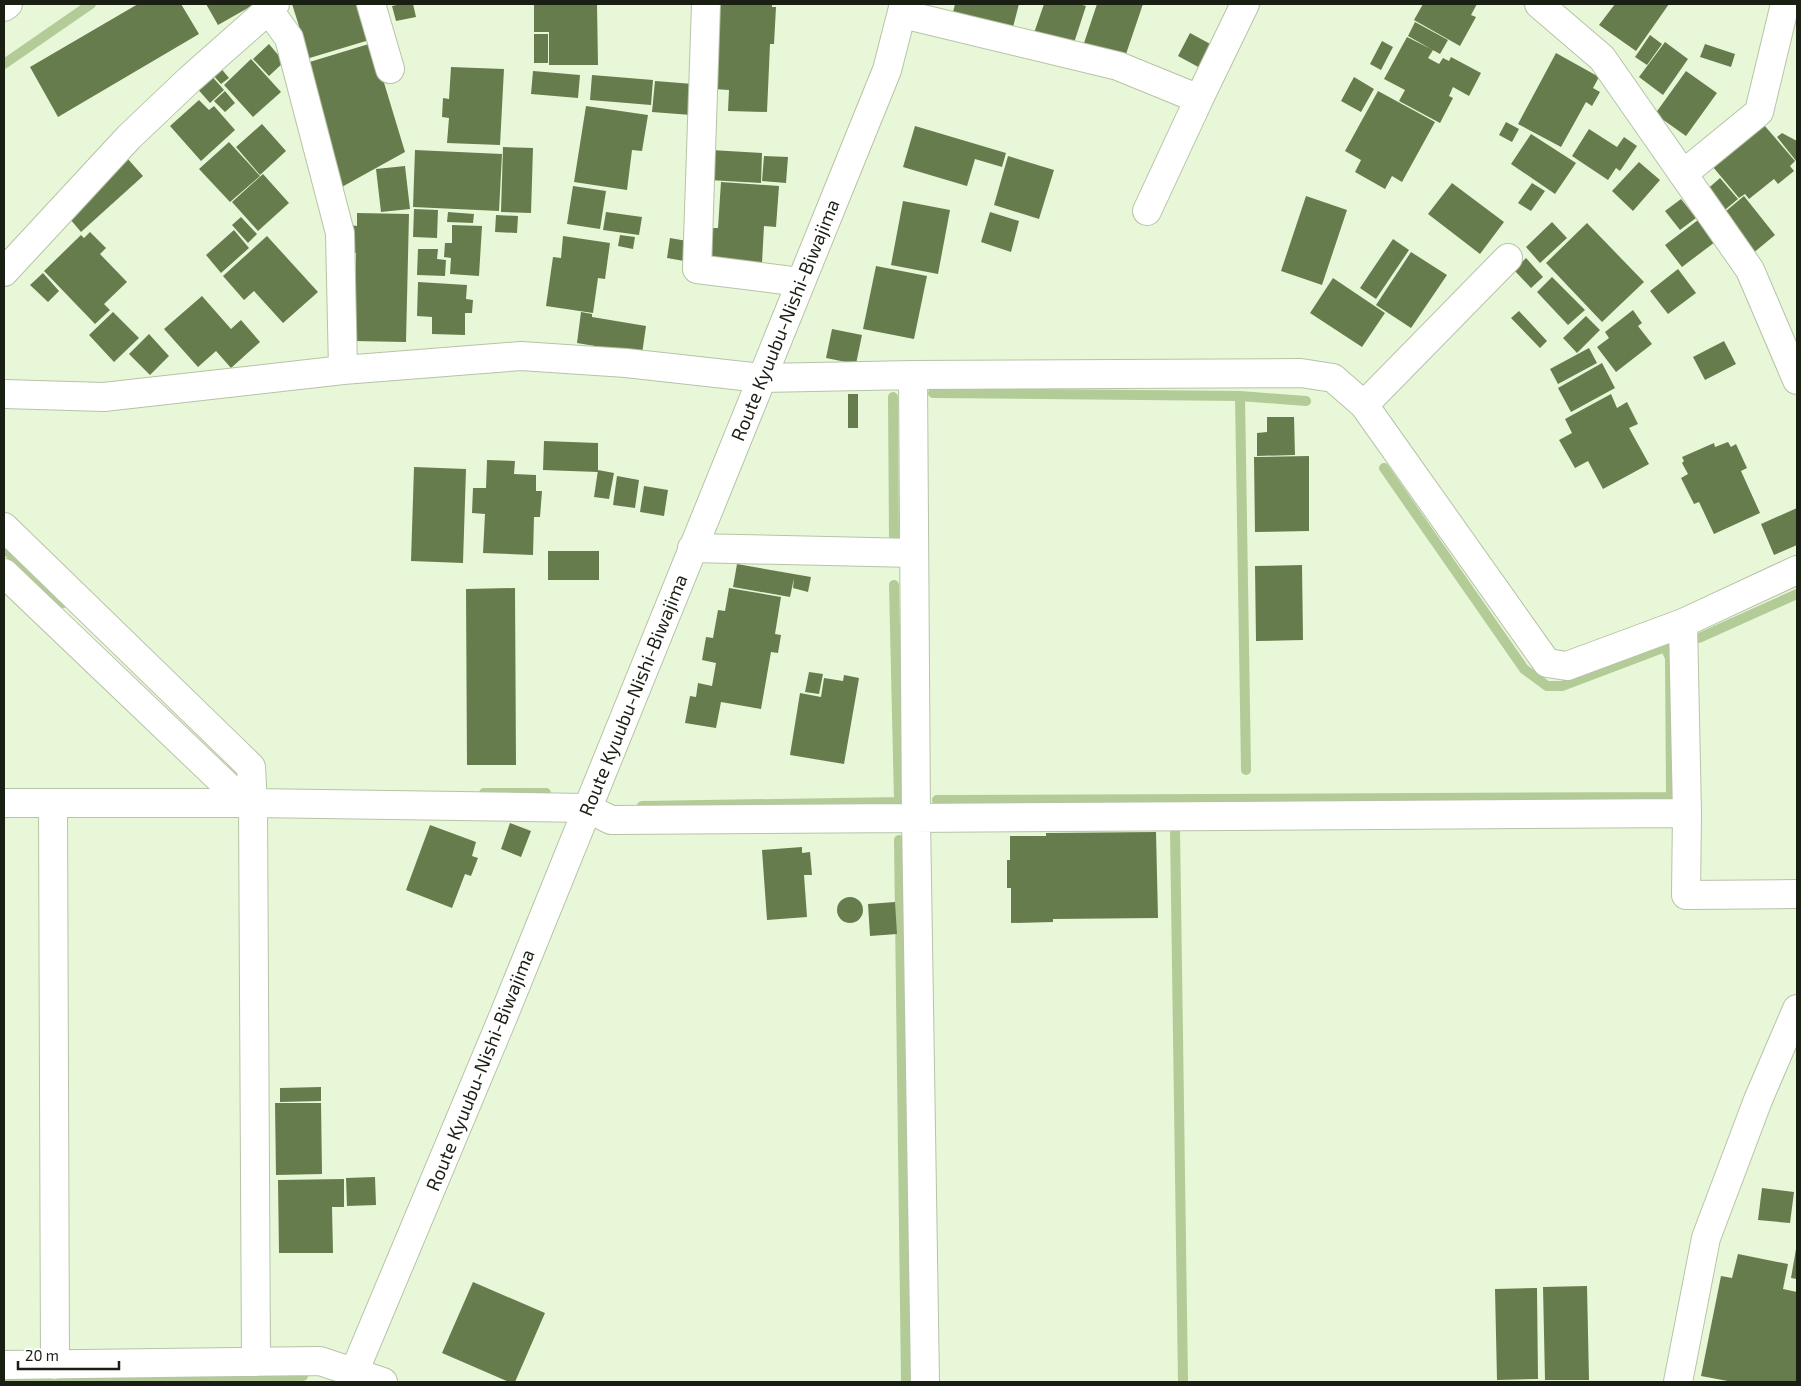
<svg xmlns="http://www.w3.org/2000/svg" width="1801" height="1386" viewBox="0 0 1801 1386" font-family="'Exo 2',sans-serif">
  <style>
    .lines { fill: none; stroke-linecap: round; stroke-linejoin: round }
    .stream { stroke: #b3cb97; stroke-width: 10 }
    .building { fill: #677c4c }
    .minor-casing { stroke: #b6c3a7; stroke-width: 30 }
    .major-casing { stroke: #b6c3a7; stroke-width: 30 }
    .minor { stroke: #fff; stroke-width: 28 }
    .major { stroke: #fff; stroke-width: 28 }
    .labels { text-anchor: middle; stroke-width: 4; stroke-linejoin: round; paint-order: stroke }
    .street-label { font-size: 19px; fill: #1a1f14; stroke: #fff }
  </style>
  <rect width="100%" height="100%" fill="#e9f7d9"/>
  <g class="lines">
    <!-- stream -->
    <path class="stream" d="M4 64 91 4
      M933 393 1240 396 1306 401
      M1240 396 1246 770
      M893 397 894 538
      M4 548 63 603
      M1699 638 1797 594
      M484 793H546
      M937 800 1671 797 1670 658 1665 647 1562 686H1547L1524 669 1384 468
      M642 806 899 802 894 585
      M1175 828 1183 1382
      M899 840 906 1382
      M4 1380 303 1376"/>
  </g>
  <!-- building -->
  <path class="building" d="M138 4H181L199 34 58 117 30 67Z
    M206 4H255L218 25Z
    M292 4H365L376 38 303 60 294 28 299 26Z
    M401 4H413L416 17 396 21 392 6Z
    M534 4H597L598 65H549V32H534Z
    M717 4H772V7H776L774 44H770L767 112 728 111 729 90 713 89Z
    M955 4H1019L1012 31 952 16Z
    M1044 4H1079L1086 6 1073 46 1034 33Z
    M1097 4H1143L1124 60 1083 46Z
    M1423 4H1477L1471 15 1476 17 1460 46 1414 20Z
    M1615 4H1669L1636 51 1599 25Z
    M1415 22 1448 40 1440 54 1408 36Z
    M1190 33 1214 46 1202 69 1178 56Z
    M534 34H548V63H534Z
    M1650 35 1662 44 1647 65 1635 57Z
    M1407 37 1433 50 1428 58 1439 64 1443 58 1449 61 1451 57 1481 73 1469 96 1453 87 1449 96 1453 98 1440 123 1399 101 1405 90 1384 79Z
    M1382 41 1393 47 1381 70 1370 64Z
    M1665 42 1688 59 1663 95 1639 77Z
    M372 43 405 152 340 188 303 64Z
    M269 44 284 62 269 76 253 59Z
    M1705 44 1735 54 1731 67 1700 57Z
    M1556 53 1599 77 1593 88 1600 92 1592 106 1586 102 1561 147 1518 124Z
    M251 59 281 92 253 117 224 85Z
    M219 66 229 78 221 84 211 73Z
    M451 67 504 69 500 145 447 143 449 118 442 117 443 98 449 99Z
    M533 71 580 75 578 98 531 94Z
    M1686 71 1717 93 1686 136 1655 114Z
    M209 73 224 90 210 103 195 86Z
    M592 75 653 80 651 105 590 100Z
    M1354 77 1374 89 1361 112 1341 101Z
    M655 81 693 84 691 115 652 112Z
    M225 91 235 103 225 112 214 101Z
    M1378 91 1435 122 1402 182 1392 176 1385 189 1355 172 1361 160 1345 151Z
    M199 100 209 110 214 106 235 130 201 161 170 126Z
    M586 106 648 115 642 151 632 150 627 190 574 182Z
    M1506 122 1519 129 1512 142 1499 135Z
    M262 124 286 151 260 175 236 147Z
    M1764 125 1795 161 1790 166 1794 171 1778 184 1774 179 1749 199 1745 194 1739 198 1713 167Z
    M915 126 1006 153 1002 167 975 159 967 186 903 167Z
    M1589 129 1617 147 1624 137 1637 146 1620 171 1616 168 1608 180 1572 156Z
    M1782 133 1797 141V162L1777 137Z
    M1531 134 1576 163 1555 194 1511 164Z
    M229 142 260 176 230 202 199 169Z
    M503 147 533 148 531 213 501 212Z
    M415 150 502 154 499 211 413 207Z
    M711 150 762 153 761 183 709 180Z
    M764 156 788 157 786 183 762 181Z
    M1008 156 1054 170 1039 219 994 205Z
    M127 158 143 176 81 232 65 213Z
    M1639 162 1660 180 1633 211 1612 191Z
    M405 166 410 209 381 212 376 169Z
    M263 174 289 203 258 231 232 202Z
    M1720 178 1738 199 1720 214 1703 193Z
    M721 182 779 186 776 227 764 226 762 263 705 259 707 228H718Z
    M1452 183 1504 222 1480 254 1428 214Z
    M1532 183 1545 191 1531 211 1518 203Z
    M573 186 606 191 600 229 567 224Z
    M1306 196 1347 210 1322 285 1281 271Z
    M1744 196 1775 235 1752 254 1720 216Z
    M1681 199 1696 218 1680 230 1665 211Z
    M903 201 950 210 938 274 891 265Z
    M414 209 438 210 437 238 413 237Z
    M448 212 474 214 473 223 447 222Z
    M606 212 642 217 639 235 603 230Z
    M990 212 1019 221 1011 252 981 242Z
    M357 213 409 214 406 342 354 341 356 253H350L351 225 357 226Z
    M496 215 518 216 517 233 495 232Z
    M241 217 257 234 248 243 232 225Z
    M1698 220 1715 242 1682 267 1665 245Z
    M1552 222 1567 238 1540 263 1526 247Z
    M1587 223 1644 282 1602 322 1546 263Z
    M452 225 482 226 479 276 450 274 451 258 444 257 445 243H452Z
    M234 230 249 248 221 273 206 255Z
    M90 232 106 248 100 254 127 282 104 304 110 310 95 324 44 271 81 235 84 238Z
    M620 235 635 237 633 249 618 246Z
    M267 236 318 292 283 323 254 291 244 300 223 276Z
    M563 236 610 243 605 279 598 278 593 313 546 306 553 257 561 258Z
    M670 238 687 241 684 261 667 258Z
    M1393 239 1409 250 1376 299 1360 288Z
    M418 249H438L437 259 446 260 445 276 417 275Z
    M1411 252 1447 275 1411 328 1376 305Z
    M1526 258 1543 277 1531 288 1514 270Z
    M876 266 927 276 914 339 863 329Z
    M1678 269 1696 293 1668 314 1650 291Z
    M43 273 59 291 48 302 30 285Z
    M1552 277 1585 310 1568 325 1537 292Z
    M1333 278 1385 313 1362 347 1310 313Z
    M418 282 467 285 466 299 473 300 472 313H465V335L432 334V317L417 316Z
    M202 296 231 329 241 320 260 342 231 368 216 351 198 367 164 329Z
    M1633 310 1642 323 1638 326 1652 344 1616 372 1597 347 1609 338 1605 332Z
    M1519 311 1547 341 1540 348 1511 318Z
    M113 312 139 338 114 362 89 335Z
    M581 312 592 314V317L646 326 642 354 577 343Z
    M1586 316 1600 330 1577 353 1563 338Z
    M832 329 862 335 856 364 826 358Z
    M149 334 169 356 150 375 129 354Z
    M1724 341 1736 364 1705 380 1693 357Z
    M1589 348 1597 363 1558 384 1550 369Z
    M1602 363 1615 388 1571 412 1558 388Z
    M848 394H858V428H848Z
    M1611 394 1617 408 1627 402 1638 424 1629 428 1649 464 1603 489 1588 461 1575 468 1559 440 1572 433 1565 419Z
    M1267 417H1294L1295 455 1257 456V433L1267 432Z
    M544 441 598 443V472L543 470Z
    M1728 442 1731 447 1736 444 1747 468 1741 471 1760 513 1714 534 1699 502 1694 504 1681 478 1688 474 1682 463 1684 461 1682 457 1714 443 1715 447Z
    M1309 456V531L1255 532 1254 457Z
    M487 460 515 461 514 474 536 475V491H542L540 517H534L533 555 483 553 485 514 472 513 473 488H486Z
    M414 467 466 469 463 563 411 561Z
    M598 470 614 473 609 499 594 497Z
    M617 476 639 480 635 508 613 505Z
    M644 486 668 490 664 516 640 512Z
    M1797 508V545L1774 555 1761 524Z
    M548 551H599V580H548Z
    M737 564 811 577 808 592 793 588 794 578 790 597 733 587Z
    M1302 565 1303 640 1256 641 1255 566Z
    M515 588 516 765H467L466 589Z
    M729 588 781 597 775 634 781 635 778 653 771 652 761 709 721 702 716 728 685 723 690 696 696 697 698 683 712 686 716 663 702 660 706 637 713 638 718 610 725 611Z
    M809 672 823 674 819 694 805 692Z
    M844 675 859 678 844 764 790 755 800 693 821 697 824 678 843 681Z
    M510 823 531 831 521 857 501 849Z
    M430 825 476 842 472 856 478 858 471 876 465 874 452 908 406 890Z
    M1156 832 1158 918 1053 919V922L1011 923V888H1007V860H1010V836H1046V833Z
    M802 847V853L810 852 812 875H804L807 917 767 920 762 850Z
    M837 910a13 13 0 1 1 26 0a13 13 0 1 1-26 0Z
    M895 902 897 934 870 936 868 904Z
    M321 1087V1101L280 1102V1088Z
    M275 1103H321L322 1174 276 1175Z
    M375 1177 376 1205 347 1206 346 1178Z
    M344 1179V1207H332L333 1253H279L278 1180Z
    M1762 1188 1794 1192 1790 1223 1758 1220Z
    M1796 1249H1797V1279L1791 1278Z
    M1738 1254 1788 1264 1783 1289 1797 1292V1382H1733L1701 1376 1721 1276 1732 1278Z
    M473 1282 545 1313 515 1382H509L442 1353Z
    M1587 1286 1589 1380H1545L1543 1287Z
    M1537 1288 1538 1379 1497 1380 1495 1289Z"/>
  <g class="lines">
    <defs>
      <path id="minor" d="M371 4 390 69
        M706 4 697 269 800 282
        M1539 4 1602 58 1750 270 1797 380
        M4 7 8 4
        M268 9 289 38 340 233 343 370
        M902 14 1118 66 1199 99 1245 4
        M1683 174 1759 112 1785 4
        M1147 211 1199 99
        M4 272 129 137 190 79 275 4
        M913 375 916 817 925 1382
        M4 394 104 397 343 370 521 356 626 363 761 378 913 375 1301 373 1333 378 1364 405 1547 663 1567 666 1683 623 1797 570
        M1364 405 1508 258
        M4 527 251 767 253 803 256 1362
        M692 548 914 553
        M4 573 246 804
        M4 803H253L587 808 611 820 1687 813 1683 623
        M53 803 55 1365
        M1687 813 1686 895 1797 894
        M4 1365 320 1361 383 1382
        M1678 1382 1706 1238 1758 1100 1797 1009"/>
      <path id="major" d="M350 1382 503 1017 887 70 904 4"/>
    </defs>
    <!-- minor casing -->
    <use href="#minor" class="minor-casing"/>
    <!-- major casing -->
    <use href="#major" class="major-casing"/>
    <!-- minor -->
    <use href="#minor" class="minor"/>
    <!-- major -->
    <use href="#major" class="major"/>
  </g>
  <g class="labels">
    <!-- street labels -->
    <g class="street-label">
      <text transform="translate(785 320) rotate(-68)" y="7">Route Kyuubu-Nishi-Biwajima</text>
      <text transform="translate(633 695) rotate(-68)" y="7">Route Kyuubu-Nishi-Biwajima</text>
      <text transform="translate(480 1070) rotate(-68)" y="7">Route Kyuubu-Nishi-Biwajima</text>
    </g>
  </g>
  <!-- border -->
  <rect width="1801" height="1386" fill="none" stroke="#1a1f14" stroke-width="10"/>
  <!-- scale -->
  <path d="M18 1361v8h101v-8" fill="none" stroke="#1a1f14" stroke-width="2.5"/>
  <text x="25" y="1361" font-size="15" fill="#1a1f14" stroke="#ffffff" stroke-width="4" paint-order="stroke">20 m</text>
</svg>
